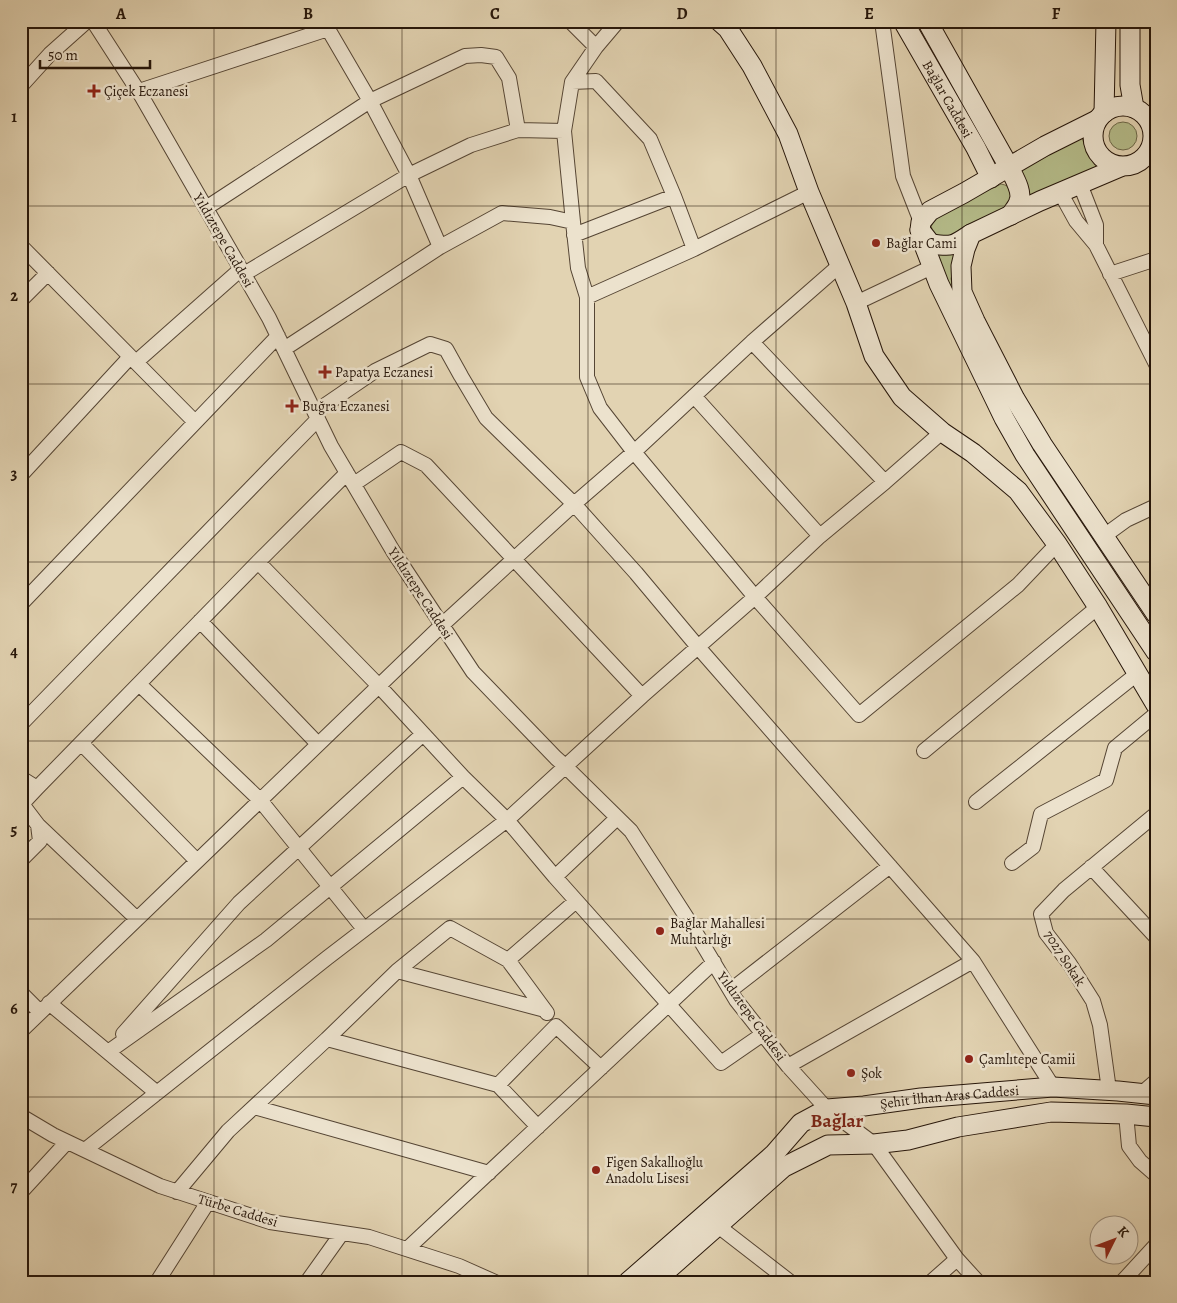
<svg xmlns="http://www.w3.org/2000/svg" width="1177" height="1303" viewBox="0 0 1177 1303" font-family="Alegreya,serif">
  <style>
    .green { fill: #b5bc8a; stroke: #6e694a }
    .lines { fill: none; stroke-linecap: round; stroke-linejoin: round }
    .street-casing { stroke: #554534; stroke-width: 16 }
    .secondary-casing { stroke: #26160a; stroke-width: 21 }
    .street { stroke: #ece2cd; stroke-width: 14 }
    .secondary { stroke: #ece2cd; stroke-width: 19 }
    .grid { fill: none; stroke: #26160a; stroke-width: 1; stroke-opacity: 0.55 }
    .poi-dot { fill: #8f2418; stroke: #ece2cd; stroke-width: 2 }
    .labels { text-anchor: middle; stroke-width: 5; stroke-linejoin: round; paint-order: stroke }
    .poi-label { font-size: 14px; fill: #26160a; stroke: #ece2cd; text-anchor: start }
    .street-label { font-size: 14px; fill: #26160a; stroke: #ece2cd }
    .district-label { font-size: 19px; font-weight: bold; fill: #7a1f14; stroke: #ece2cd }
    .neatline { fill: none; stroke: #26160a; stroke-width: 2 }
    .grid-label { font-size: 16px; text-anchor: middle; font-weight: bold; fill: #26160a }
  </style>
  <rect width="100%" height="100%" fill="#e2d3b2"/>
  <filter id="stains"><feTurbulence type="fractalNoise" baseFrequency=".004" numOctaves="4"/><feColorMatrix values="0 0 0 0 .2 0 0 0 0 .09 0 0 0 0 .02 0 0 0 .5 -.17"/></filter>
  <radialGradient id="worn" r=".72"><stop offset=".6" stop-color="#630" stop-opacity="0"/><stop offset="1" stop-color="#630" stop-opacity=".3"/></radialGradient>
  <!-- green -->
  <path class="green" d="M1109 136a14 14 0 1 1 28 0a14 14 0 1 1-28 0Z
    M1082 137C1085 149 1090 157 1098 167L1031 196 1018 172Z
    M1001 184C1007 185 1009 187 1013 191L1011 204 949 236 940 237C928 230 930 224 938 215Z
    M957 251 951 279 955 294 946 285 938 254Z"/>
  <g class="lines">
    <defs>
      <path id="street" d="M93 21 142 97 269 318 331 446 393 551 473 672 556 758 565 766 631 831 687 918 736 1000 788 1066 827 1109 874 1144 957 1259 978 1282
        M570 21 596 47
        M618 21 596 47 572 82 564 131 573 222 578 268 587 297V377L600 408 634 452 755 597 859 715 1018 585 1057 544
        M882 21 903 176 921 222
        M572 82 596 81 650 139 674 196 694 249
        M21 86 50 54 87 21
        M139 91 328 29 370 101 409 175 440 247
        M1149 120 1156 123
        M1080 184 1096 225V245
        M1060 192 1076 221 1096 245 1156 364
        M206 208 370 101 465 56 481 55 496 57 509 78 518 130
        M574 235 674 196
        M21 246 195 422
        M244 274 409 175 471 145 518 130 564 131
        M1110 274 1156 259
        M587 297 694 249 809 192
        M21 300 48 273
        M856 303 932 267
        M752 342 885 482
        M284 349 440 247 502 213 550 217 573 222
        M136 362 241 269
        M694 396 820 536
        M315 412 375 371 430 344 446 349 461 376 486 418 574 504 636 573 698 647 973 961 1053 1087
        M21 475 130 357
        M354 484 401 452 426 465 642 696
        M1104 536 1126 520 1156 506
        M258 562 379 686 463 777 507 820 555 877 721 1063 763 1034
        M21 604 278 336
        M200 621 318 744
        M139 684 260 800 364 929
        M21 724 318 419
        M81 743 197 861
        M924 751 1098 607
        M21 778 37 788
        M976 802 1137 674
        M38 825 137 919
        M21 860 40 841 38 825 22 804 37 788 258 562 347 473
        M1012 863 1033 847 1041 814 1106 780 1115 748 1156 714
        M1091 867 1156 937
        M555 877 617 818
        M508 960 547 1013
        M397 971 545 1010
        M731 990 890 866
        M21 993 40 1012
        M49 1003 157 1093
        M21 1031 442 625 574 504 634 452 752 342 840 265
        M123 1034 239 903 423 734
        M327 1039 397 971 450 928 508 960 576 901
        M108 1052 266 940 463 777
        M788 1066 973 961
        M498 1085 556 1026 601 1068
        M1109 1090 1100 1025 1093 1001 1069 963 1046 933 1041 914 1064 890 1156 814
        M1142 1093 1156 1081
        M254 1107 489 1173
        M1126 1114 1129 1146 1140 1161 1156 1175
        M21 1116 53 1135 160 1186 270 1222 369 1237 459 1266 495 1282
        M85 1150 327 958 507 820 642 696 755 597 820 536 885 482 942 432
        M21 1192 67 1142
        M177 1192 228 1131 327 1039 498 1085 538 1127
        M718 1226 789 1281
        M407 1249 714 962
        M157 1282 208 1202
        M307 1282 342 1233
        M931 1282 957 1259
        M1122 1282 1156 1245"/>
      <g id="secondary">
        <path d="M719 21 728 29 752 66 788 134 809 192 856 303 874 356 902 397 942 432 973 453 1018 491 1057 544 1098 607 1156 705"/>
        <path id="s1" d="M903 21 976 148 991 178"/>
        <path d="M927 21 1009 167C1013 176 1023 191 1019 201 1018 206 1013 211 1011 215"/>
        <path d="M1130 21V85L1134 108"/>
        <circle cx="1123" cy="136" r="30"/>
        <path d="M1104 113 1106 21"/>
        <path d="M1097 120 1045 146 964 193 930 211 921 222 920 230 924 245 939 284 1004 418 1025 455 1156 652"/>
        <path d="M1120 167 1040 201 971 234 965 249 961 266 962 292 975 321 1015 399 1042 444 1156 614"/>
        <path d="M920 230 931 244C953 247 953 246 971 234"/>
        <path id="s2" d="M628 1282 774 1154 801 1123 827 1109 864 1106 921 1098 1053 1087 1118 1091 1156 1095"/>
        <path d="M654 1282 784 1167 828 1145 874 1144 908 1140 958 1127 1051 1112 1126 1114 1156 1117"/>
      </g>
    </defs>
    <!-- street casing -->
    <use href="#street" class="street-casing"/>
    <!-- secondary casing -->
    <use href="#secondary" class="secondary-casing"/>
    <!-- street -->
    <use href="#street" class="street"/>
    <!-- secondary -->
    <use href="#secondary" class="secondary"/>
  </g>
  <!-- grid -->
  <path class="grid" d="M214 21V1282M402 21V1282M588 21V1282M776 21V1282M962 21V1282M21 206H1156M21 384H1156M21 562H1156M21 741H1156M21 919H1156M21 1097H1156"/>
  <!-- markers -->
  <g class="poi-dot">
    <path d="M91.5 83.5h5v5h5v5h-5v5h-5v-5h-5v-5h5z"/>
    <circle cx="876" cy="243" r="5"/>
    <path d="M322.5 364.5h5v5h5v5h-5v5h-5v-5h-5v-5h5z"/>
    <path d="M289.5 398.5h5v5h5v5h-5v5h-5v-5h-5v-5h5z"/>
    <circle cx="660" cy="931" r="5"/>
    <circle cx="969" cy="1059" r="5"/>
    <circle cx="851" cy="1073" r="5"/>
    <circle cx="596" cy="1170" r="5"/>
  </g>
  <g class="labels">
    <!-- poi labels -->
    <g class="poi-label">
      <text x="104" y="96">Çiçek Eczanesi</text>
      <text x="886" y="248">Bağlar Cami</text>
      <text x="335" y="377">Papatya Eczanesi</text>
      <text x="302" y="411">Buğra Eczanesi</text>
      <text x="670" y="928">Bağlar Mahallesi<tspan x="670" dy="16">Muhtarlığı</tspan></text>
      <text x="979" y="1064">Çamlıtepe Camii</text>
      <text x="861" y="1078">Şok</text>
      <text x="606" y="1167">Figen Sakallıoğlu<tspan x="606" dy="16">Anadolu Lisesi</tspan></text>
    </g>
    <!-- street labels -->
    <g class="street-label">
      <text dy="5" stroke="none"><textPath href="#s1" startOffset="90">Bağlar Caddesi</textPath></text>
      <text transform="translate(224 240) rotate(60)" y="5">Yıldıztepe Caddesi</text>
      <text transform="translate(421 593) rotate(57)" y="5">Yıldıztepe Caddesi</text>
      <text transform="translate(1065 958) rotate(57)" y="5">7027 Sokak</text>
      <text transform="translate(752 1016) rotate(54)" y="5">Yıldıztepe Caddesi</text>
      <text dy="5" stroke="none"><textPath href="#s2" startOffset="388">Şehit İlhan Aras Caddesi</textPath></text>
      <text transform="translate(238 1210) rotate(17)" y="5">Türbe Caddesi</text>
    </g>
    <!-- district labels -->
    <g class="district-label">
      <text x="837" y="1127">Bağlar</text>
    </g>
  </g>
  <!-- margin -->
  <rect width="1177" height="1303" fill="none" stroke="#e2d3b2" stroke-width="55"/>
  <!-- north arrow -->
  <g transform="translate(1114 1240) rotate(48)"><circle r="24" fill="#ece2cd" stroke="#9d907f"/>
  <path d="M0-4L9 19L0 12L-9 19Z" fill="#8f2418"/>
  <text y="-8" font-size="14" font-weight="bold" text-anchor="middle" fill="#26160a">K</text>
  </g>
  <!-- scale -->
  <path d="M40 60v8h110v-8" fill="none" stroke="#26160a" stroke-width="2.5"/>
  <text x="48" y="60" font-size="15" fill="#26160a" stroke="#ece2cd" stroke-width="4" paint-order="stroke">50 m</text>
  <rect x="28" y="28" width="1122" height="1248" class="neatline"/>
  <g class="grid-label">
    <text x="121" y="19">A</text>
    <text x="308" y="19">B</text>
    <text x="495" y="19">C</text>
    <text x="682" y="19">D</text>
    <text x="869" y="19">E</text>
    <text x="1056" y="19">F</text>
    <text x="14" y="122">1</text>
    <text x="14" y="301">2</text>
    <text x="14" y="479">3</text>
    <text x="14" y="657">4</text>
    <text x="14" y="835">5</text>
    <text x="14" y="1014">6</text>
    <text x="14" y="1192">7</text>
  </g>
  <rect width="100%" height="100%" filter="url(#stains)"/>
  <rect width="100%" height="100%" fill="url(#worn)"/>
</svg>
